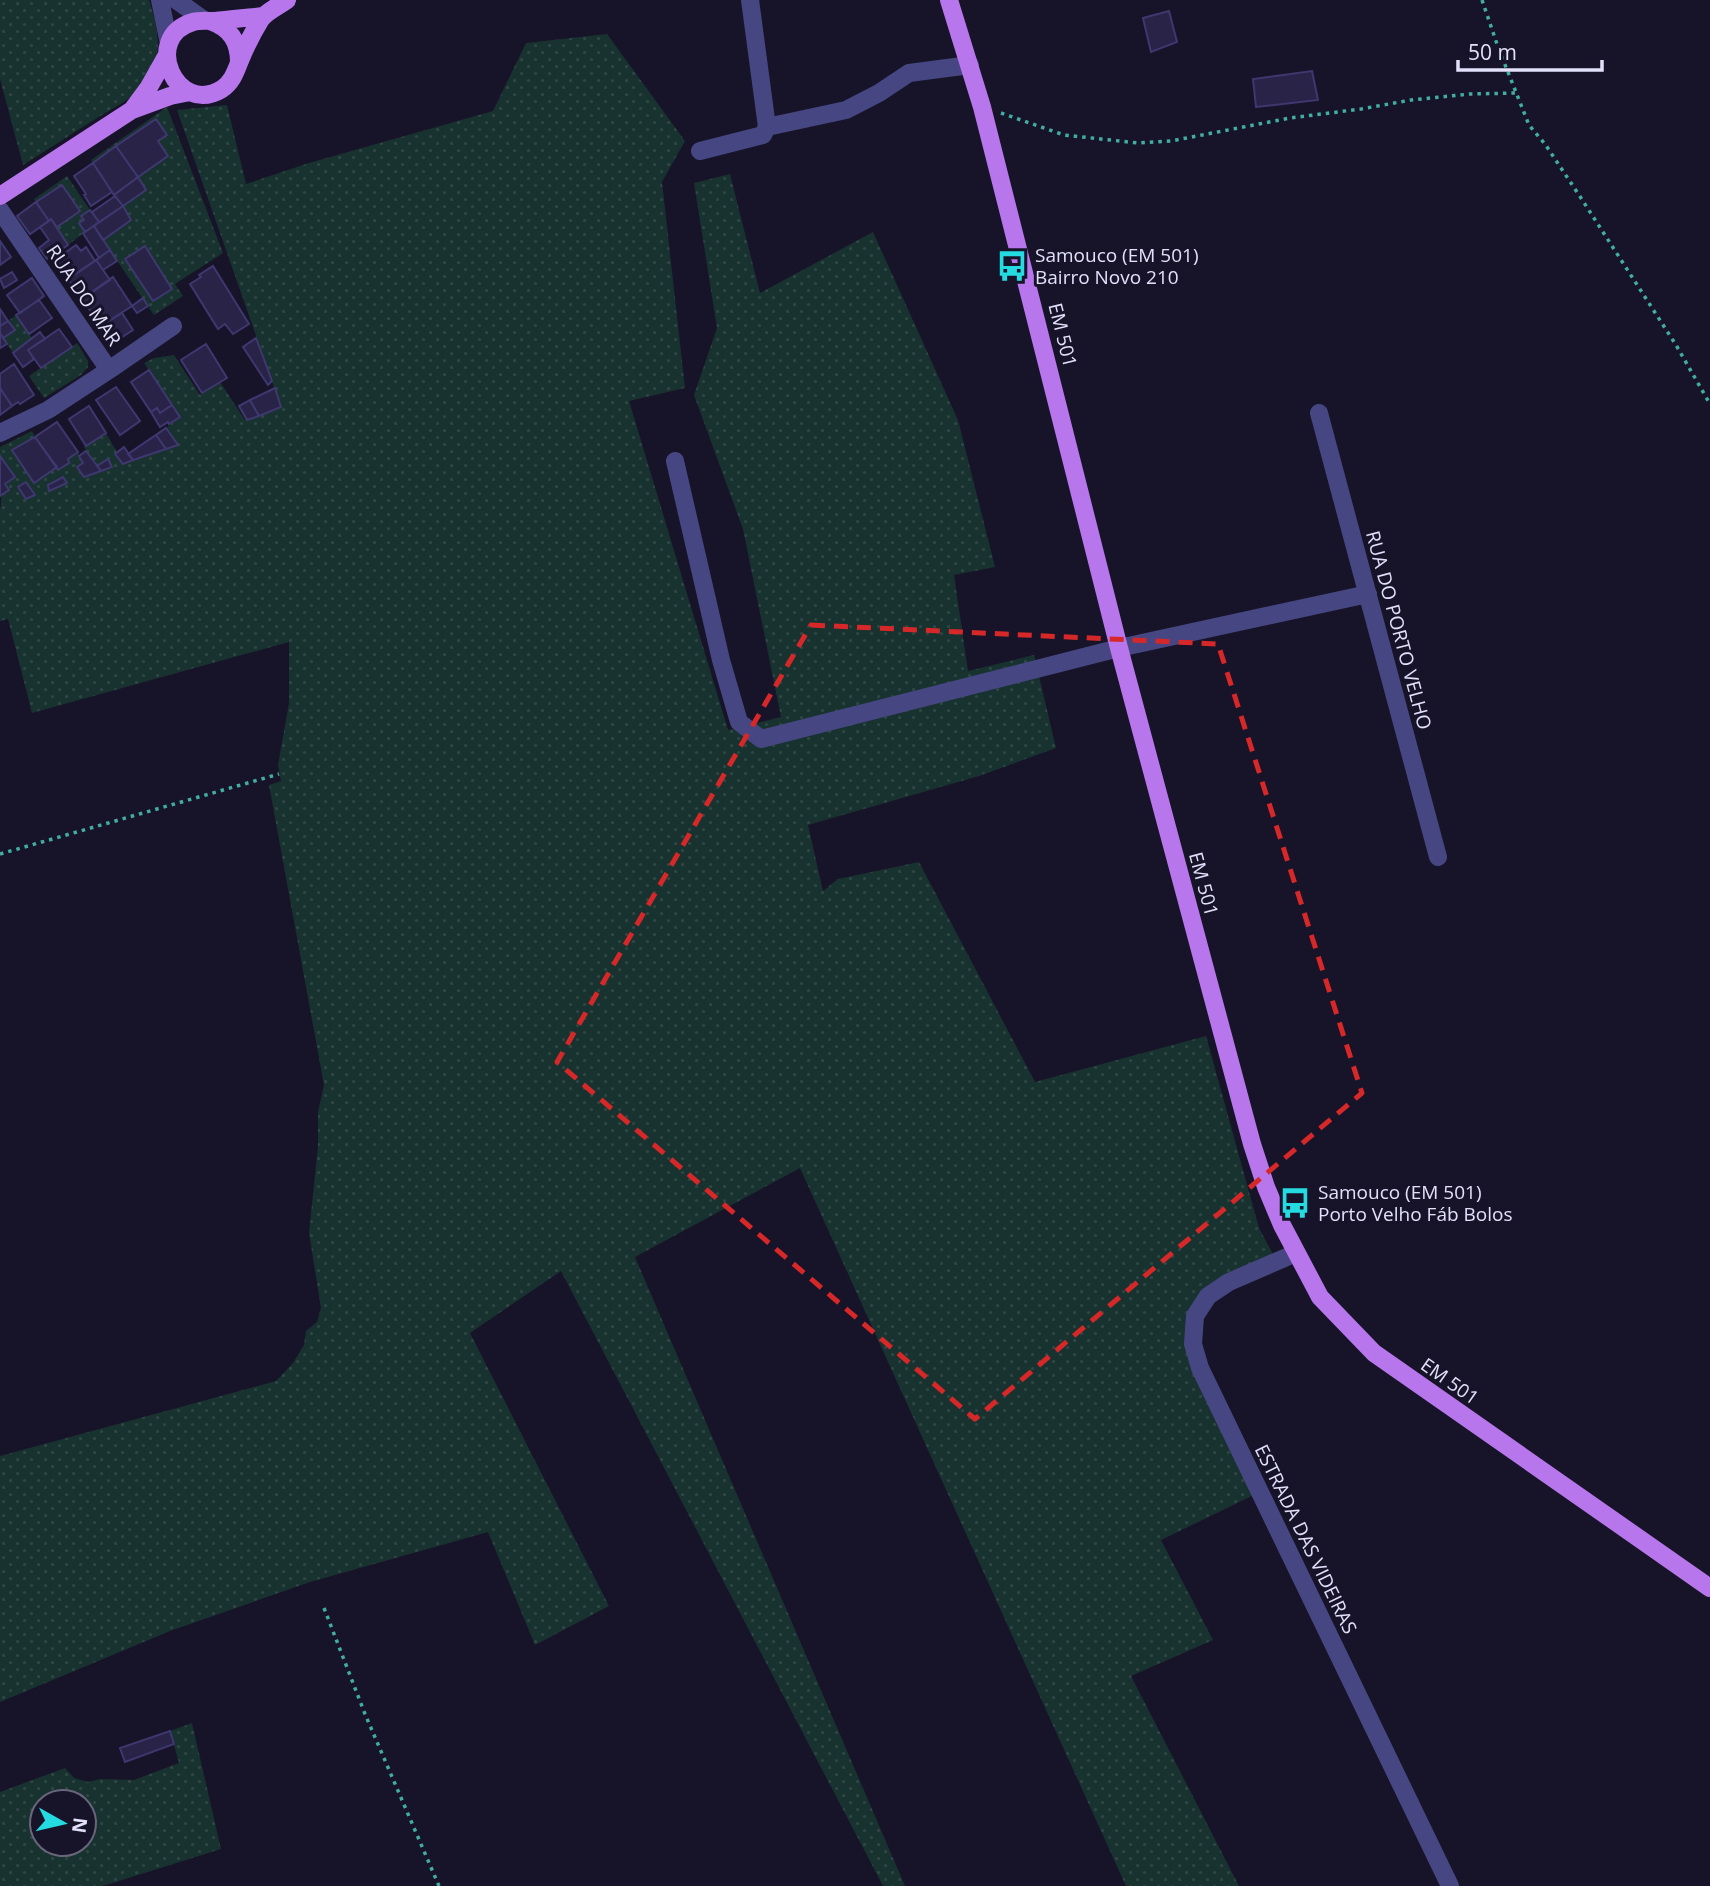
<svg xmlns="http://www.w3.org/2000/svg" width="1710" height="1886" viewBox="0 0 1710 1886" font-family="'Open Sans',sans-serif">
  <style>
    .grass { fill: url(#grass-dots); fill-rule: evenodd }
    .building { fill: #282347; stroke: #3f3870; stroke-width: 2 }
    .lines { fill: none; stroke-linecap: round; stroke-linejoin: round }
    .path { stroke: #41aea0; stroke-width: 3.5; stroke-dasharray: 3.5 5; stroke-linecap: butt }
    .minor { stroke: #464782; stroke-width: 18 }
    .major { stroke: #b876ed; stroke-width: 18 }
    .marked { fill: none; stroke: #d62828; stroke-width: 5; stroke-dasharray: 14 9; stroke-linejoin: round }
    .labels { text-anchor: middle; stroke-width: 6; stroke-linejoin: round; paint-order: stroke }
    .poi-label { font-size: 19px; fill: #e2e0fb; stroke: #171429; text-anchor: start }
    .street-label { font-size: 19px; fill: #e2e0fb; stroke: #171429 }
  </style>
  <defs>
    <pattern id="grass-dots" width="8" height="8" patternUnits="userSpaceOnUse" patternTransform="scale(1.75)"><rect width="8" height="8" fill="#18322f"/><path d="M2 2h.1M6 6h.1" fill="none" stroke="#2e4644" stroke-width="1.8" stroke-linecap="round"/></pattern>
  </defs>
  <rect width="100%" height="100%" fill="#171429"/>
  <!-- grass -->
  <path class="grass" d="M0 0H149C158 27 166 65 142 88 129 100 112 109 97 118 72 134 48 149 23 165L0 79Z
    M607 34 685 141 662 182 685 388 629 401 728 730 781 717 743 529 694 395 717 328 694 183 730 174 760 293 873 232 958 420 995 567 954 575 968 671 1034 655 1056 748 979 776 808 825 823 891 838 879 919 862 1035 1082 1206 1036 1259 1228 1277 1262 1208 1296 1193 1344 1260 1492 1161 1540 1213 1640 1131 1676 1239 1886H1126L800 1168 635 1257 905 1886H883L561 1271 470 1333 609 1606 535 1645 488 1532 310 1582 170 1631 0 1702V1456L276 1381 293 1363 304 1345 306 1331 317 1322 321 1308 309 1233 318 1146V1112L324 1085 269 785 281 781 278 765 289 703V642L32 713 8 619 0 621V507H1C0 493 4 485 15 477L0 456V447L32 431 35 437 12 450 34 483 57 467 59 470 68 463V459L78 452 83 463 77 467 84 477 112 468 108 460 97 466 84 447 106 433 123 463 177 445 166 428 180 417 144 363 154 358 174 355 200 395 220 382 245 420 281 407 177 110 227 105 246 184 309 163 493 111 526 43Z
    M167 107 223 253 175 284 183 296 154 315 103 240 131 220 123 206 146 190 138 177 158 141 166 135 155 119 93 163 91 160Z
    M67 176 90 210 81 216 84 220 85 232 68 245 57 227 80 211 36 202 34 199Z
    M16 315 32 338 13 353 3 338 15 330 8 321Z
    M77 343 88 361V367L81 375 44 398 29 376Z
    M192 1723 221 1849 103 1886H0V1792L65 1768 74 1778 88 1782 100 1779 134 1780 179 1763 170 1731ZM42 1802H84V1844H42Z"/>
  <!-- building -->
  <path class="building" d="M1169 11 1177 42 1151 52 1143 18Z
    M1312 71 1318 100 1256 107 1253 79Z
    M156 119 167 135 158 141 168 156 138 177 116 146Z
    M116 146 138 177 114 195 93 163Z
    M93 163 112 192 91 206 84 195 86 194 74 176Z
    M138 177 146 190 123 206 114 195Z
    M62 185 80 211 57 227 51 219 49 221 36 202Z
    M115 196 123 206 99 222 92 212Z
    M36 202 49 221 30 234 17 216Z
    M123 206 131 220 103 240 94 226Z
    M90 210 99 222 85 232 79 223 84 220 81 216Z
    M51 219 68 245 47 259 39 248 49 240 40 227Z
    M94 226 110 250 99 258 83 233Z
    M0 241 11 257 0 265Z
    M76 245 81 251 86 247 95 261 68 279 55 260Z
    M145 246 172 289 153 301 125 259Z
    M110 250 117 261 103 270 96 260Z
    M96 260 110 280 82 299 68 279Z
    M213 266 249 324 233 334 225 324 218 329 190 284 201 277 199 275Z
    M12 272 17 280 4 288 0 279Z
    M113 277 132 306 101 326 82 299Z
    M32 278 44 296 20 313 7 295Z
    M143 298 148 306 137 313 132 306Z
    M39 300 52 318 29 334 16 315Z
    M0 309 8 321 0 326Z
    M122 313 133 330 113 343 101 326Z
    M8 321 15 330 3 338 0 333V326Z
    M59 329 72 347 41 368 28 350Z
    M40 332 45 339 28 350 34 359 23 367 13 353Z
    M0 333 7 344 0 348Z
    M256 338 272 381 268 385 243 347Z
    M206 344 227 378 202 393 181 360Z
    M14 364 34 395 20 404 18 402 12 406 0 388V374Z
    M149 370 172 405 160 413 157 408 151 412 131 382Z
    M116 387 140 421 120 435 96 400Z
    M0 388 12 406 0 415Z
    M275 388 281 407 259 416 250 400Z
    M250 400 259 416 247 420 239 406Z
    M172 405 180 417 169 424 168 422 160 427 151 412 157 408 160 413Z
    M89 406 106 433 86 446 69 419Z
    M57 422 78 452 68 459 69 463 58 470 35 437Z
    M166 428 178 445 166 449 156 435Z
    M156 435 166 449 133 460 128 454Z
    M35 437 57 467 34 483 12 450Z
    M124 447 133 460 123 464 115 454Z
    M86 451 101 471 84 477 77 467 83 463 79 456Z
    M0 456 15 477 5 484 9 490 0 496Z
    M108 459 112 467 101 471 97 466Z
    M63 477 67 483 49 491 48 485Z
    M26 482 35 495 26 499 18 487Z
    M170 1731 174 1744 125 1762 120 1748Z"/>
  <g class="lines">
    <!-- path -->
    <path class="path" d="M1482 0 1498 47 1529 125 1545 144 1581 198 1676 345 1710 404
      M1001 113 1064 135 1138 143 1171 141 1290 118 1361 109 1411 100 1470 94 1516 93
      M0 854 279 774
      M324 1608 365 1714 439 1886"/>
    <!-- minor -->
    <path class="minor" d="M160 0 169 44
      M176 0 204 20
      M767 127 846 110 879 93 909 73 970 65
      M700 151 763 135 767 127 750 0
      M0 210 109 370 48 410 0 433
      M109 370 173 326
      M1319 413 1438 857
      M675 461 721 660 739 722 761 739 1119 648 1368 594
      M1296 1253 1229 1282 1208 1296 1195 1316 1193 1344 1200 1368 1450 1886"/>
    <!-- major -->
    <path class="major" d="M949 0 982 107 1119 648 1252 1144 1266 1187 1282 1225 1320 1297 1374 1353 1710 1588
      M263 16C247 18 231 19 215 21 207 21 200 20 193 22 141 37 176 117 222 89 232 82 235 73 239 63 245 48 253 32 261 19 267 11 279 6 287 0
      M210 21C230 28 239 41 239 62
      M132 110 149 87 167 55
      M0 196 132 110 170 96 190 92"/>
  </g>
  <!-- marked area -->
  <path class="marked" d="M811 625 1218 644 1362 1093 975 1419 557 1062Z"/>
  <!-- icons -->
  <defs>
    <symbol id="bus-bare" viewBox="-9 -9 18 18"><path d="M-5-6H5V4H4V6H2V4H-2V6H-4V4H-5ZM-3.5-4V0h7V-4ZM-3.5 1.2v1.5H-2V1.2ZM2 1.2v1.5H3.5V1.2Z" fill="#25dbe2" stroke="#171429" stroke-width="2.5" paint-order="stroke"/></symbol>
  </defs>
  <g fill-rule="evenodd">
    <use href="#bus-bare" x="990" y="244" width="44" height="44"/>
    <use href="#bus-bare" x="1273" y="1181" width="44" height="44"/>
  </g>
  <g class="labels">
    <!-- poi labels -->
    <g class="poi-label">
      <text x="1035" y="262">Samouco (EM 501)<tspan x="1035" dy="22">Bairro Novo 210</tspan></text>
      <text x="1318" y="1199">Samouco (EM 501)<tspan x="1318" dy="22">Porto Velho Fáb Bolos</tspan></text>
    </g>
    <!-- street labels -->
    <g class="street-label">
      <text transform="translate(84 295) rotate(56)" y="7">RUA DO MAR</text>
      <text transform="translate(1063 335) rotate(76)" y="7">EM 501</text>
      <text transform="translate(1399 630) rotate(75)" y="7">RUA DO PORTO VELHO</text>
      <text transform="translate(1204 884) rotate(75)" y="7">EM 501</text>
      <text transform="translate(1450 1381) rotate(35)" y="7">EM 501</text>
      <text transform="translate(1306 1539) rotate(64)" y="7">ESTRADA DAS VIDEIRAS</text>
    </g>
  </g>
  <!-- north arrow -->
  <g transform="translate(63 1823) rotate(98)"><circle r="33" fill="#171429" stroke="#68667d" stroke-width="2"/>
  <path d="M0-5L12 26L0 18L-12 26Z" fill="#25dbe2"/>
  <text y="-10" font-size="19" font-weight="bold" text-anchor="middle" fill="#e2e0fb">N</text>
  </g>
  <!-- scale -->
  <path d="M1458 60v10h144v-10" fill="none" stroke="#e2e0fb" stroke-width="3.5"/>
  <text x="1468" y="60" font-size="21" fill="#e2e0fb" stroke="#171429" stroke-width="5" paint-order="stroke">50 m</text>
</svg>
